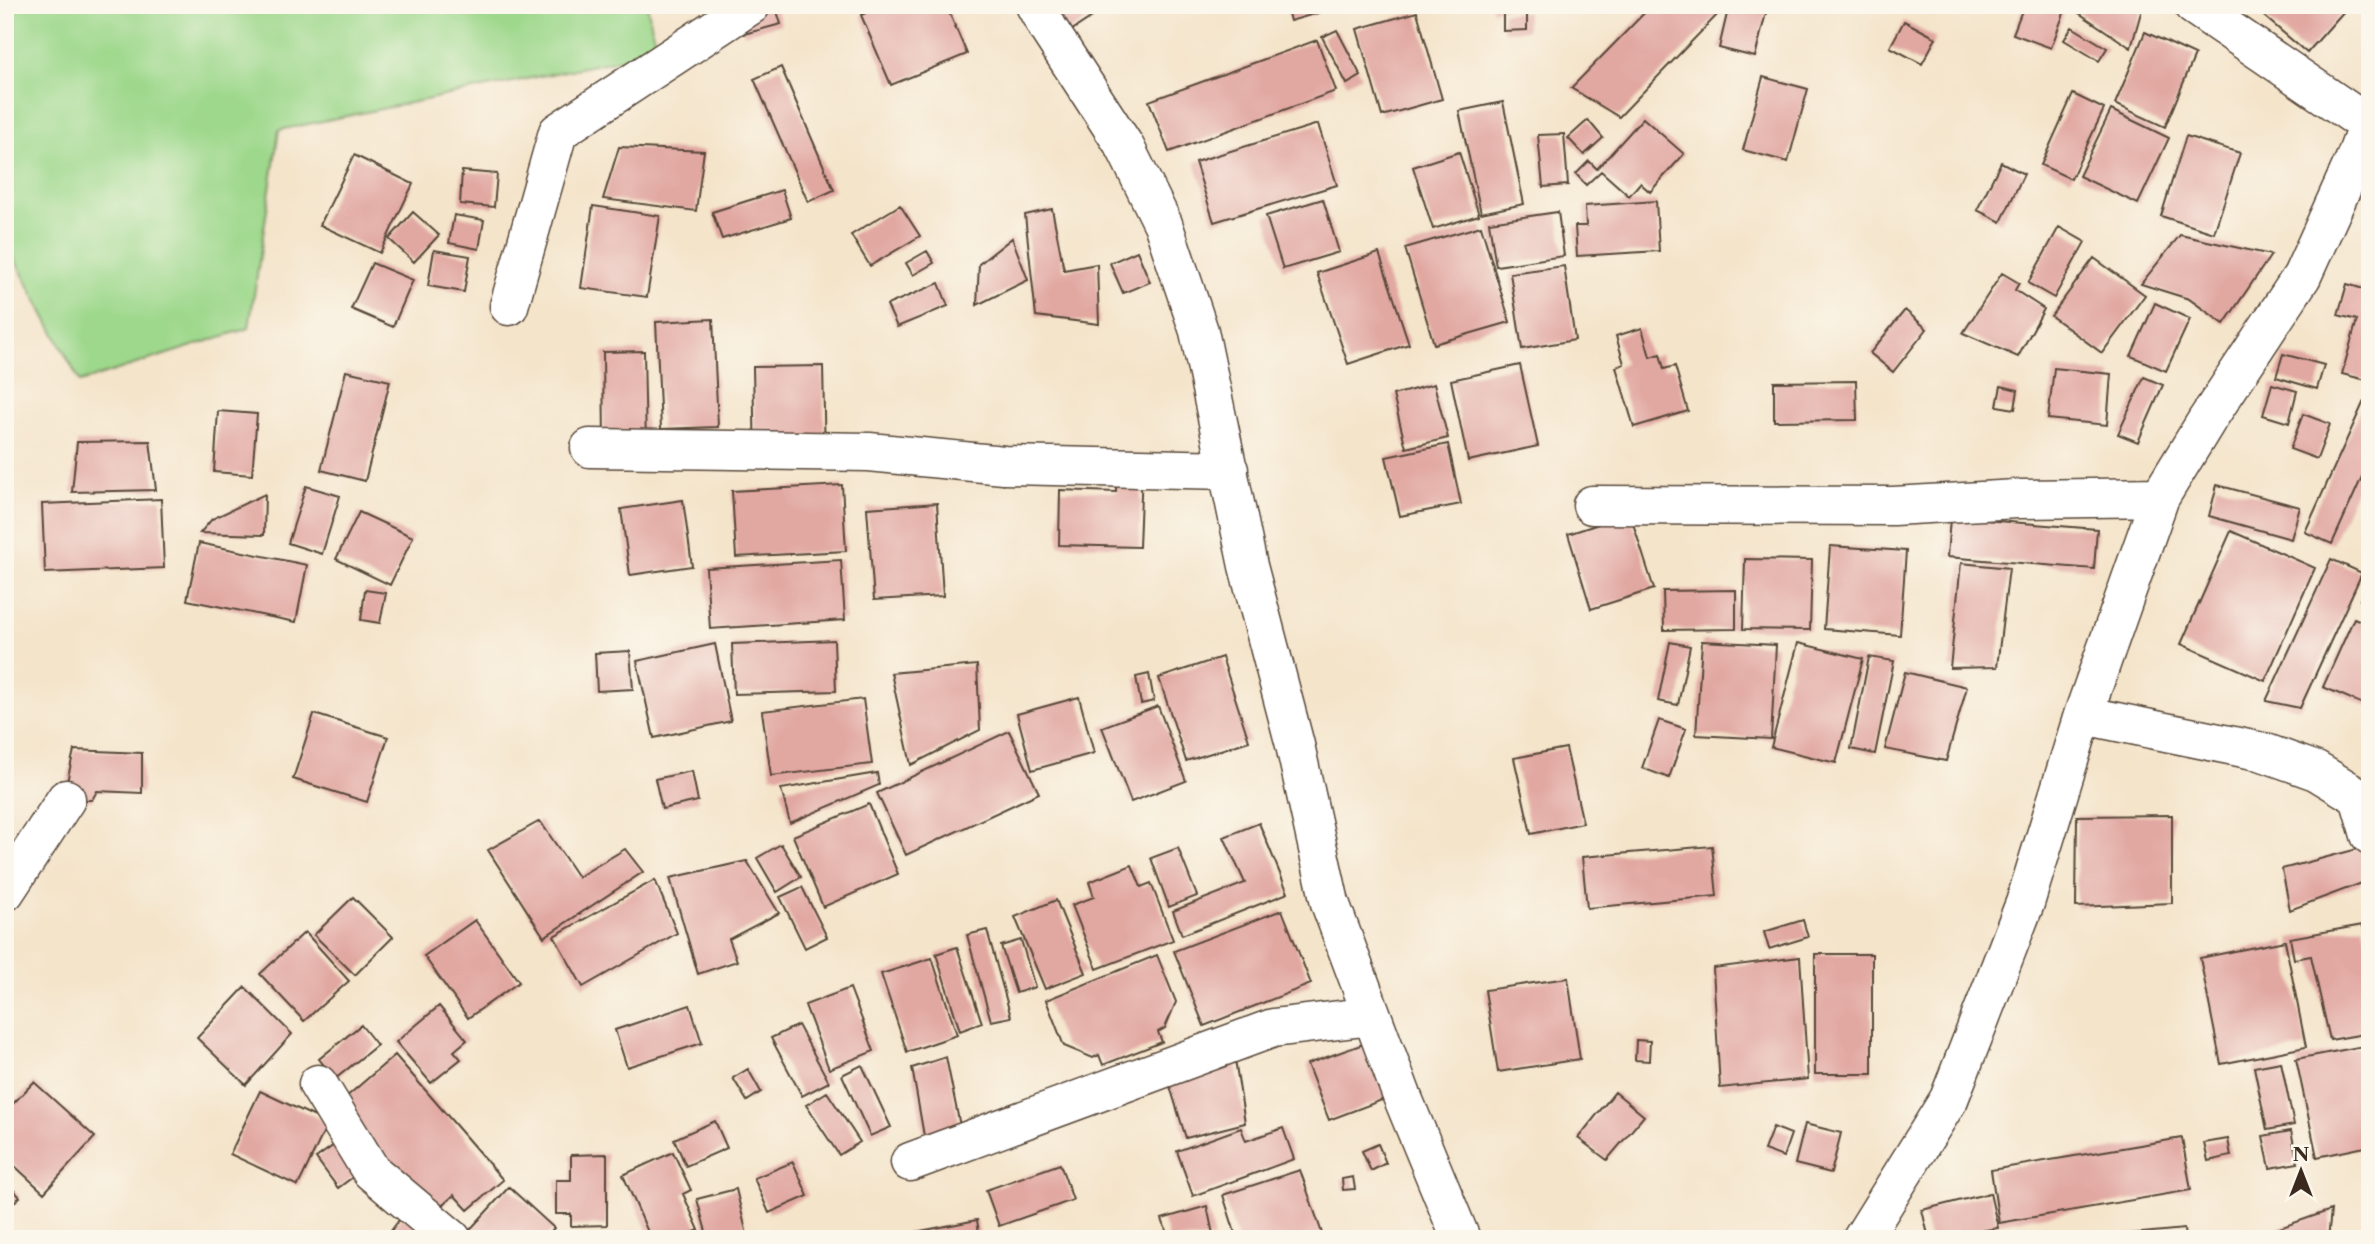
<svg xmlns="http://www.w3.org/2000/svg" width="2375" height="1244" viewBox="0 0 2375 1244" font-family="'Libre Caslon Text',serif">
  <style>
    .green { fill: #9ed88c; stroke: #6c8155; stroke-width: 2 }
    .building { fill: #e1a7a1 }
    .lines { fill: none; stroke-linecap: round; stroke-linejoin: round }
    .street-casing { stroke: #574638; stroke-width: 41 }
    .street { stroke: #fff; stroke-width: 38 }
  </style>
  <rect width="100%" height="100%" fill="#fbf7ec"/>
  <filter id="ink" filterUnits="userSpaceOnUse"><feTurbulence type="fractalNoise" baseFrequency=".0143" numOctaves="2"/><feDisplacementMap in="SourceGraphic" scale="14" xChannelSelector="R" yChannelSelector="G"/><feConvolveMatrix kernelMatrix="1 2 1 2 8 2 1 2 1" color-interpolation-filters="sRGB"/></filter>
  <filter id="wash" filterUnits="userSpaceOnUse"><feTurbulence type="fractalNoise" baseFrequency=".00686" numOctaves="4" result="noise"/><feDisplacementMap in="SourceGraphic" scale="28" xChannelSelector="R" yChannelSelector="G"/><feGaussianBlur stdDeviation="1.57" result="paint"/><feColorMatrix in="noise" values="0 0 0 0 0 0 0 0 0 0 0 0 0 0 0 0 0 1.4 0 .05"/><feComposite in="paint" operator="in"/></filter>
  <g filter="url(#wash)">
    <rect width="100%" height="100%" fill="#f4e4ca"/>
    <!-- green -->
    <path class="green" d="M5 5H647L657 52 279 130 249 328 80 382 5 241Z"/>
    <g id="blocks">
      <!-- building -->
      <path class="building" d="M736 5H775L781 24 744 34Z
        M885 5H946L967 54 891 85 861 15Z
        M1045 5H1105L1107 7 1063 36Z
        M1286 5H1327L1328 10 1290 21Z
        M1491 5H1510V6L1492 10Z
        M1652 5H1715L1722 10 1619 117 1571 88Z
        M1729 5H1768L1755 57 1719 48Z
        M2024 5H2067L2051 48 2013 34Z
        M2078 5H2143L2131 48 2076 11Z
        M2251 5H2339L2345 10 2307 53Z
        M1417 12 1442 99 1382 116 1357 29Z
        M1527 12V30L1503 31V13Z
        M1904 21 1936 38 1922 64 1890 47Z
        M2072 27 2107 48 2099 61 2064 40Z
        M1337 30 1361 76 1347 84 1322 37Z
        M2145 32 2195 55 2165 127 2115 104Z
        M1317 40 1336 91 1169 152 1149 101Z
        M781 67 834 190 808 202 754 79Z
        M1763 77 1808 89 1788 162 1743 150Z
        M2073 94 2104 109 2071 179 2041 165Z
        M1503 102 1524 204 1481 213 1459 111Z
        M2111 110 2169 138 2138 204 2079 176Z
        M1643 118 1684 154 1650 192 1640 183 1629 196 1601 171 1586 185 1576 174 1589 161 1597 169Z
        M1588 120 1603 138 1584 155 1568 138Z
        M1318 124 1337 185 1214 222 1195 162Z
        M1564 134 1568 185 1543 187 1538 135Z
        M2186 136 2240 153 2214 233 2161 216Z
        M619 147 704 151 696 211 603 199Z
        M1459 152 1479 215 1433 229 1413 167Z
        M354 155 413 184 380 253 320 225Z
        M2001 162 2024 174 2001 222 1977 210Z
        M462 171 497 174 494 207 460 204Z
        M782 190 791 218 722 239 712 212Z
        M1323 199 1339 252 1283 269 1266 216Z
        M1656 201 1659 251 1577 256 1575 226H1586L1585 206Z
        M900 205 920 236 870 266 851 235Z
        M593 206 660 216 647 297 581 288Z
        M1052 209 1064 270 1097 264 1099 324 1036 316 1025 215Z
        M413 212 439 235 414 262 389 239Z
        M1558 212 1564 256 1496 266 1489 222Z
        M454 215 484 220 479 249 449 243Z
        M1481 226 1510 322 1434 344 1405 248Z
        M2059 227 2085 242 2054 298 2028 283Z
        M2180 235 2271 255 2224 324 2189 299 2141 284Z
        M1012 238 1028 280 977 305 979 264Z
        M434 250 470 256 464 292 428 286Z
        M927 251 934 263 913 275 906 263Z
        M1137 251 1150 282 1123 293 1110 263Z
        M1379 253 1409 344 1348 364 1317 273Z
        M2094 258 2145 295 2102 353 2051 316Z
        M372 263 413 280 393 327 351 309Z
        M1564 266 1575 340 1522 349 1510 273Z
        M2002 273 2019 283 2015 290 2044 309 2018 357 1963 333Z
        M939 283 948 306 897 327 887 305Z
        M2347 284 2370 291V381L2342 374 2357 320 2338 315Z
        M2155 303 2190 319 2166 371 2131 356Z
        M1905 310 1927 329 1893 372 1870 353Z
        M713 319 718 427 661 429 656 322Z
        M1642 328 1650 357 1660 354 1664 369 1675 366 1688 411 1634 427 1616 367 1624 364 1616 336Z
        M644 351 646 445H604L603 352Z
        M2283 354 2324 365 2317 389 2276 377Z
        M1520 365 1538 446 1468 461 1451 380Z
        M823 366 825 460 755 461 753 367Z
        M2054 368 2111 374 2107 425 2048 419Z
        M346 371 390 381 365 481 321 470Z
        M2144 377 2163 385 2138 442 2118 434Z
        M1856 381 1857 420 1774 421V382Z
        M1434 384 1448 438 1406 448 1393 395Z
        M2272 384 2297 391 2289 423 2263 415Z
        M2001 386 2018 390 2015 409 1997 406Z
        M2364 401 2370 403V459L2332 544 2305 532Z
        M218 411 257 414 252 475 214 472Z
        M2303 414 2330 424 2317 459 2290 449Z
        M150 441 156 490 72 492 77 442Z
        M1448 444 1461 504 1400 516 1386 457Z
        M1117 469H1142L1139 547 1059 545 1060 490 1116 492Z
        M842 485 846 551 736 557 732 491Z
        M2217 485 2300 507 2291 539 2209 516Z
        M306 486 340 496 322 554 288 543Z
        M265 494 264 535 200 533 212 519Z
        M161 499 164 568 45 573 42 504Z
        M683 500 692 566 630 575 621 509Z
        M937 503 943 596 874 600 867 508Z
        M1951 505 1985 508 1984 520 2097 529 2094 569 1947 557Z
        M359 512 413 537 390 585 336 559Z
        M1630 514 1654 589 1591 609 1568 534Z
        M2231 531 2315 568 2265 681 2181 644Z
        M199 543 307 565 296 622 187 600Z
        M1830 546 1906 551 1900 635 1824 629Z
        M1745 559 1812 560 1810 630 1743 629Z
        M2331 559 2362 573 2300 708 2266 701Z
        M841 560 845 620 710 629 706 568Z
        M1961 563 2009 568 1997 667 1950 668Z
        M2370 580V605L2360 600Z
        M365 590 386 593 380 623 361 620Z
        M1736 590V629L1664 630 1663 591Z
        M2354 618 2370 625V707L2323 687Z
        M834 640 836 691 734 694 732 644Z
        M1702 641 1776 645 1771 739 1696 735Z
        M1670 642 1690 646 1678 705 1658 701Z
        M1798 643 1863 659 1836 763 1771 747Z
        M715 644 731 721 654 738 637 661Z
        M630 651 633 689 597 691 595 653Z
        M1222 657 1249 741 1186 761 1159 678Z
        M1869 657 1894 661 1875 754 1851 749Z
        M977 665 980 730 911 765 891 673Z
        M1905 672 1967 687 1946 761 1885 749Z
        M1149 674 1154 701 1141 704 1136 677Z
        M1079 697 1094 753 1032 770 1017 714Z
        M863 699 872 764 771 776 762 711Z
        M1158 706 1186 781 1131 802 1102 727Z
        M314 714 388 737 367 802 293 779Z
        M1659 720 1686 729 1669 778 1642 768Z
        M1009 731 1039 793 906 855 877 793Z
        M1566 748 1583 823 1531 834 1514 758Z
        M74 750 142 753V793L97 791 92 800H63Z
        M692 771 698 801 662 809 655 779Z
        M877 773 879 785 790 823 781 789Z
        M869 804 898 874 823 907 793 836Z
        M2172 815V903L2076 907 2077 816Z
        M540 821 578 877 625 849 643 872 544 937 488 850Z
        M1259 823 1288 893 1182 935 1173 911 1245 883 1224 837Z
        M781 844 801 877 777 892 757 858Z
        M1712 846 1717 896 1587 908 1582 857Z
        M2365 847 2362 883 2290 910 2282 869Z
        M1178 848 1197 896 1169 907 1151 858Z
        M747 861 779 913 729 939 737 961 698 974 670 878Z
        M1132 865 1141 887 1151 883 1173 940 1097 969 1072 905 1094 897 1089 882Z
        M655 880 677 933 583 987 554 936Z
        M802 887 827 937 805 948 780 897Z
        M353 897 393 937 355 975 314 935Z
        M1056 900 1086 973 1045 989 1015 917Z
        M1282 910 1311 984 1204 1026 1174 951Z
        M475 920 519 982 468 1018 424 956Z
        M1803 920 1808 937 1769 949 1764 932Z
        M2363 925 2370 958V1033L2330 1040 2311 956 2294 959 2290 938Z
        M987 930 1011 1017 991 1021 967 935Z
        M305 932 349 981 304 1021 260 974Z
        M1021 940 1035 987 1016 993 1001 946Z
        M2285 941 2306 1047 2221 1064 2200 958Z
        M957 947 982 1023 960 1031 936 954Z
        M1815 954H1872V1074H1815Z
        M1157 955 1176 1002 1165 1028 1158 1032 1162 1042 1103 1065 1099 1055 1093 1058 1064 1046 1046 1000Z
        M1800 957 1808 1079 1720 1088 1713 968Z
        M932 958 957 1035 907 1052 881 974Z
        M1568 978 1580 1059 1498 1072 1485 990Z
        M245 987 292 1034 246 1085 197 1038Z
        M850 988 874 1051 829 1069 805 1005Z
        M690 1005 702 1043 627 1067 615 1030Z
        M439 1006 467 1040 454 1051 461 1059 431 1083 396 1042Z
        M361 1025 377 1045 335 1079 319 1059Z
        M798 1025 829 1082 802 1096 771 1038Z
        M1636 1040 1650 1041 1649 1061 1635 1060Z
        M1369 1042 1390 1097 1329 1120 1307 1064Z
        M2369 1045 2370 1146 2317 1157 2296 1059Z
        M395 1055 503 1180 468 1210 454 1195 433 1214 338 1104Z
        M946 1057 960 1126 924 1136 912 1068Z
        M1235 1059 1245 1123 1186 1138 1168 1080Z
        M2281 1062 2294 1125 2267 1130 2254 1067Z
        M862 1065 891 1127 870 1136 842 1075Z
        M748 1069 761 1092 747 1101 733 1078Z
        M34 1082 95 1137 44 1193 5 1157V1112Z
        M260 1091 328 1123 298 1186 230 1154Z
        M827 1092 860 1142 839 1155 806 1105Z
        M1615 1092 1644 1116 1607 1160 1578 1138Z
        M715 1121 727 1148 686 1166 674 1139Z
        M1805 1124 1841 1133 1831 1173 1795 1164Z
        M1773 1127 1791 1134 1783 1157 1764 1150Z
        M1241 1128 1246 1141 1283 1128 1294 1159 1193 1196 1177 1151Z
        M2291 1131 2298 1163 2270 1168 2263 1136Z
        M344 1138 365 1168 338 1188 316 1158Z
        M2182 1138 2191 1190 1999 1223 1991 1170Z
        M2228 1139 2231 1156 2208 1161 2204 1143Z
        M1378 1144 1386 1163 1371 1171 1362 1151Z
        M673 1152 691 1190 683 1194 699 1230 679 1239H651L623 1175Z
        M607 1154V1225L571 1226V1214H556V1180H571V1155Z
        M793 1162 808 1196 769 1213 754 1178Z
        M1060 1164 1073 1200 999 1226 986 1190Z
        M1300 1170 1324 1239H1237L1223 1195Z
        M1353 1177 1355 1189 1343 1190 1342 1179Z
        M5 1181 20 1197 5 1210Z
        M509 1187 554 1228 544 1239H469L465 1235Z
        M736 1189 748 1239H708L697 1199Z
        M1990 1193 1998 1228 1929 1239 1922 1210Z
        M1207 1206 1214 1239H1169L1162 1219Z
        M2331 1210 2328 1239H2251V1238Z
        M402 1216 437 1239H385Z
        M977 1220 980 1239H896L895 1236Z
        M2184 1229 2185 1239H2100V1237Z"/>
    </g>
  </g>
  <g filter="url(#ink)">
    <use href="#blocks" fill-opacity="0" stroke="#574638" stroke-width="2"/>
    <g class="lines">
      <defs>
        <path id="street" d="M1035 5 1049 30 1125 147 1163 224 1199 331 1248 566 1295 745 1330 903 1402 1096 1461 1239
          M2193 5 2367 124
          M509 306 558 132 751 5
          M590 448 869 452 1004 465 1229 470
          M1592 505 1893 506 2017 499 2160 497
          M2083 715 2263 752 2316 771 2359 797 2370 835
          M5 892 66 799
          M318 1084 371 1171 452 1239
          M910 1162 1273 1028 1372 1016
          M1862 1239 1949 1099 2025 903 2083 715 2160 497 2207 420 2302 276 2355 159 2370 119"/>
      </defs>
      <!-- street casing -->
      <use href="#street" class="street-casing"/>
      <!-- street -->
      <use href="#street" class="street"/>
    </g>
  </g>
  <!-- margin -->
  <rect width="2375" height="1244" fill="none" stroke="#fbf7ec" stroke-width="28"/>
  <!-- north arrow -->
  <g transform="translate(2301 1171)" stroke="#fbf7ec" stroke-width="5" paint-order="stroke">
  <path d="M0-5L12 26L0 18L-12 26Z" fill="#3b2a1e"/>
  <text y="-10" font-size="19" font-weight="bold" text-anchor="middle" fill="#3b2a1e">N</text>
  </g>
</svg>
